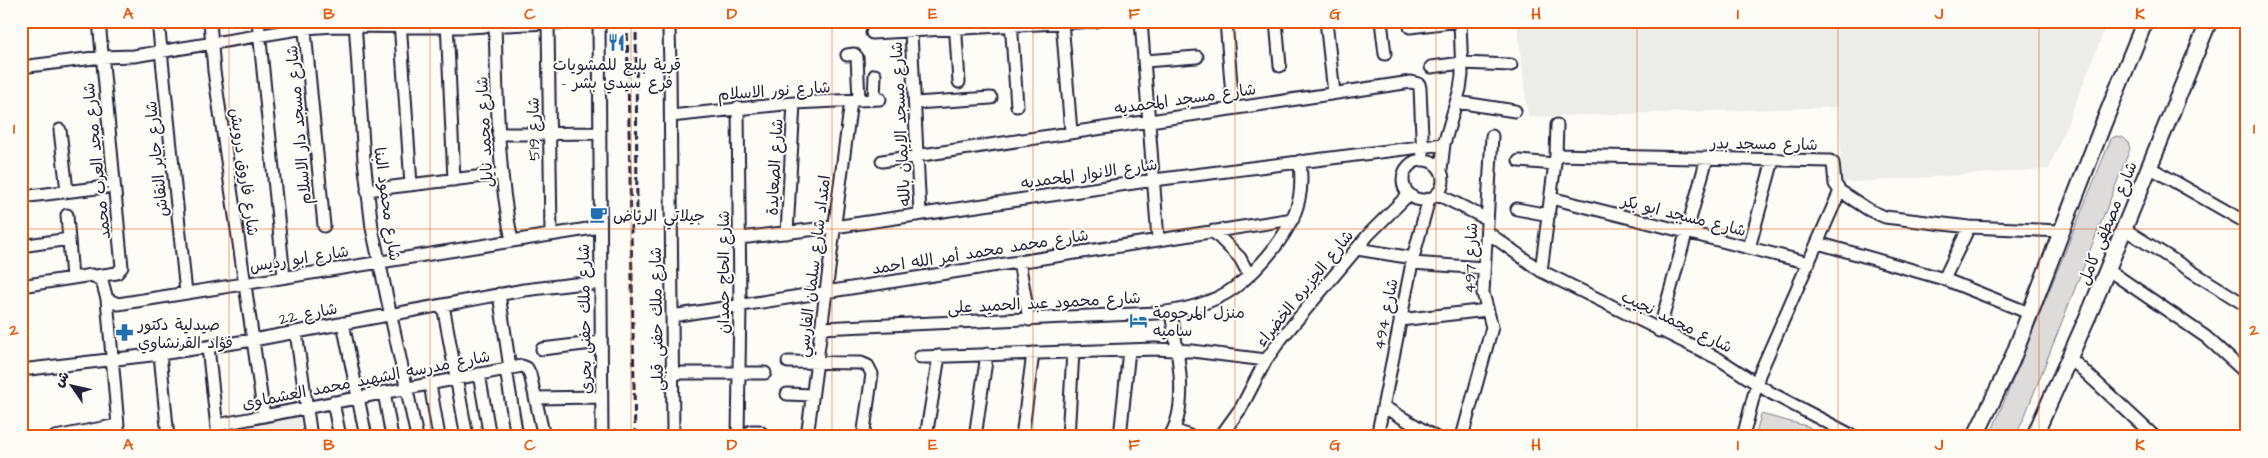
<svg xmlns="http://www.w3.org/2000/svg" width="2268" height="458" viewBox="0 0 2268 458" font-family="'Architects Daughter','Playpen Sans Arabic',sans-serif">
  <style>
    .built { fill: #ecece9 }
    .green { fill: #dddcdb; stroke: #807f8b }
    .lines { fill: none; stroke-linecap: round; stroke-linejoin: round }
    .minor-casing { stroke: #22223b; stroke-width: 15 }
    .major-casing { stroke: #22223b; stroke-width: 19 }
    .minor { stroke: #fdfcf7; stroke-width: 11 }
    .major { stroke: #fdfcf7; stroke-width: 15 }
    .rail { stroke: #22223b; stroke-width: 3; stroke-dasharray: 8 4; stroke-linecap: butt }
    .grid { fill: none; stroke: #e8590c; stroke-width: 1; stroke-opacity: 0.55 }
    .labels { text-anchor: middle; stroke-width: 4; stroke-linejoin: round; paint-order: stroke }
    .poi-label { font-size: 16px; fill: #22223b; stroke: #fdfcf7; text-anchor: start }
    .street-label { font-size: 16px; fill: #22223b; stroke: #fdfcf7 }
    .neatline { fill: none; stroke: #e8590c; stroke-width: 2 }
    .grid-label { font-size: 16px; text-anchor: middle; font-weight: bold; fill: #e8590c }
  </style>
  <rect width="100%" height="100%" fill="#fdfcf7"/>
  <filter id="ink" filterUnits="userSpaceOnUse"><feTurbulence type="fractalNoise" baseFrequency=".02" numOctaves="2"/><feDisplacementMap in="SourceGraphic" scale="10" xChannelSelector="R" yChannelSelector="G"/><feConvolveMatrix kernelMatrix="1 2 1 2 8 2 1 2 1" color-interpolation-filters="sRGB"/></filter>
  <g filter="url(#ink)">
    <!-- built -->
    <path class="built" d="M1517 21H2108L2049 169 1842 183 1839 107 1528 117Z
      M299 413 302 437H228L226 425Z"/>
    <!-- green -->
    <path class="green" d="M2116 136C2125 137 2128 140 2130 149L2024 418 2015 437H1988L1994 426 2111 139Z
      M1761 414 1810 427 1807 437H1755Z"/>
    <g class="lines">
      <defs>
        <path id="minor" d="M158 21 186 293
          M210 21 214 71 264 416
          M258 21 284 277
          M304 21 324 226
          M355 21 364 160 372 228 417 437
          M400 21 411 185
          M447 21 454 180
          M495 21C497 95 497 168 512 241
          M599 21 602 437
          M667 21 669 30 670 65 673 437
          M955 21 959 82
          M1011 21 1017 106
          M1062 21 1071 132
          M1141 21 1158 239
          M1226 21 1233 108
          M1276 21 1280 66
          M1326 21 1334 93
          M1381 21 1385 54
          M548 24 551 234
          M1410 27 1459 21
          M911 32 920 214
          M872 33 1096 21
          M847 55 854 54 857 57 859 100
          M1145 61 1197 57
          M21 67 102 57 134 56 305 28 335 26 468 27 588 21
          M1431 67 1462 63 1511 65
          M874 99 875 75
          M1457 102 1515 111
          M915 103 991 98
          M738 107 740 304 738 437
          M671 116 794 103 880 99
          M60 130 67 191
          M498 134 600 133
          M1556 155 1830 161 1833 163 1835 184 1840 191 1869 210 1885 217 1969 227 2061 231
          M1403 180a20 20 0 1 1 40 0a20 20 0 1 1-40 0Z
          M882 161 1411 82 1419 84 1420 88 1423 160
          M1519 161 1555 164
          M2149 167 2247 223
          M1441 170 1444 144 1460 89 1462 75 1460 21
          M367 190 501 174
          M1437 194 1487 219
          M21 197 114 186
          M1551 198 1809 263
          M1517 209 1549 215
          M67 215 72 278
          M2124 229 2247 306
          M1213 231 1240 258 1249 275
          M1487 232 1541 271 1719 359 1771 393 1855 437
          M787 233 794 103
          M740 238 834 227 1154 180 1444 144
          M1818 243 1944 279 2029 313
          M21 246 69 239
          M1749 248 1773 160
          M1357 249 1413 258
          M1019 261 1029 320
          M1412 263 1484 268
          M2107 269 2206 337 2247 374
          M1541 271 1556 155 1557 125
          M96 276 117 273 122 267 99 21
          M1944 279 1969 227
          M21 286 92 275 102 281 107 299 118 304 600 227
          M499 294 510 368
          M107 299 119 437
          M443 305 467 437
          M672 316 1293 219
          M1400 320 1487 310
          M343 323 366 437
          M821 328 1157 313C1181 311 1214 303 1234 288 1260 269 1292 232 1299 199 1302 186 1301 174 1300 161
          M1659 331 1707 158
          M296 332 311 437
          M208 347 218 437
          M542 349 601 342
          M160 354 168 437
          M920 357 1155 349 1192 351 1266 360
          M2070 358 2155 437
          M788 362 861 363 868 366 872 374 863 437
          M506 369 517 437
          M21 370 160 354 253 340 524 290 575 284H600
          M674 373H765
          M479 374 490 437
          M430 384 439 437
          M384 392 392 437
          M787 394 812 395
          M535 398 601 397
          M333 402 340 437
          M1384 407 1435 437
          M217 425 522 366 527 368 530 374 544 437
          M1174 430 1192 437
          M55 437 118 425
          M742 437 751 431H759L766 437
          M807 437 851 101
          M926 437 939 356
          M975 437 987 354
          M1022 437 1033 353
          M1068 437 1073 352
          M1120 437 1129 350
          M1169 437C1191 406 1176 347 1171 312
          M1220 437 1241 408 1266 360 1281 339 1369 234 1409 194
          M1377 437 1413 258 1429 199
          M1462 437 1492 327 1483 293 1492 136
          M1743 437 1759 375 1840 191"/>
        <path id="major" d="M1975 437 2011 362 2102 127 2145 21
          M2034 437 2092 307 2209 21"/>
      </defs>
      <!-- minor casing -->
      <use href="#minor" class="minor-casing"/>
      <!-- major casing -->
      <use href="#major" class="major-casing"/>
      <!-- minor -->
      <use href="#minor" class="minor"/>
      <!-- major -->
      <use href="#major" class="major"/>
      <!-- rail -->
      <path class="rail" d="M627 21 635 437
        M636 21 637 216"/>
    </g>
  </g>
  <!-- grid -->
  <path class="grid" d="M229 21V437M430 21V437M631 21V437M832 21V437M1033 21V437M1235 21V437M1436 21V437M1637 21V437M1838 21V437M2039 21V437M21 229H2247"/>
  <!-- icons -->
  <defs>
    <symbol id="restaurant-bare" viewBox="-9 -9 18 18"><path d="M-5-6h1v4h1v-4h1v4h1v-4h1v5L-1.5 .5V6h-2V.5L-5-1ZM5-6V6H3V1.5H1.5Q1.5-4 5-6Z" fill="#1f6fb2" stroke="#fdfcf7" stroke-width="2.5" paint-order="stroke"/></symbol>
    <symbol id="cafe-bare" viewBox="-9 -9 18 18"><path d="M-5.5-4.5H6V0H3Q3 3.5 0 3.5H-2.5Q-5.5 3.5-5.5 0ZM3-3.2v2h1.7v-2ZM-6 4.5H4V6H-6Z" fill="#1f6fb2" stroke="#fdfcf7" stroke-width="2.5" paint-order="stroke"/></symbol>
    <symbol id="hotel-bare" viewBox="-9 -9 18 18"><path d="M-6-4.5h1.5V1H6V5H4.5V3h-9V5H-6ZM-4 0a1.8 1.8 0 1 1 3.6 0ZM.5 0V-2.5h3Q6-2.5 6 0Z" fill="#1f6fb2" stroke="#fdfcf7" stroke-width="2.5" paint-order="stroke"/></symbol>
    <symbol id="pharmacy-bare" viewBox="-9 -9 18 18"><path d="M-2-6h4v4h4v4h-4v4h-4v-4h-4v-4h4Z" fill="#1f6fb2" stroke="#fdfcf7" stroke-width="2.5" paint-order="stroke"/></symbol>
  </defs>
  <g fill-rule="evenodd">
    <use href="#restaurant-bare" x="604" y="30" width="25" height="25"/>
    <use href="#cafe-bare" x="586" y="202" width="25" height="25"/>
    <use href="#hotel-bare" x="1126" y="308" width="25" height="25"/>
    <use href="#pharmacy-bare" x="112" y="320" width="25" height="25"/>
  </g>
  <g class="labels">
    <!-- poi labels -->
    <g class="poi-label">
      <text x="617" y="70" text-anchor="middle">قرية بلبع للمشويات<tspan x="617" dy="18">- فرع سيدي بشر</tspan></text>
      <text x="613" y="221">جيلاتي الرياض</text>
      <text x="1153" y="318">منزل المرحومة<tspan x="1153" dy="18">ساميه</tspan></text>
      <text x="138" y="330">صيدلية دكتور<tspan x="138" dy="18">فؤاد القرنشاوي</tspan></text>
    </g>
    <!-- street labels -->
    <g class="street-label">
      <text transform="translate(774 90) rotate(-4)" y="6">شارع نور الاسلام</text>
      <text transform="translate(1185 98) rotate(-8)" y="6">شارع مسجد المحمديه</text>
      <text transform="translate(900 124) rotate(-93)" y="6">شارع مسجد الايمان بالله</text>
      <text transform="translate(298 125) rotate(-95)" y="6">شارع مسجد دار الاسلام</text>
      <text transform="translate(533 129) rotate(-91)" y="6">شارع 519</text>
      <text transform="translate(484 132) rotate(-93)" y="6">شارع محمد نايل</text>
      <text transform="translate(1764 143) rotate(1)" y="6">شارع مسجد بدر</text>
      <text transform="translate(156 159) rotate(-96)" y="6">شارع جابر النقاش</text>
      <text transform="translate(96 161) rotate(-96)" y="6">شارع مجد العرب محمد</text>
      <text transform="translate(774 167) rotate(-87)" y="6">شارع الصعايدة</text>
      <text transform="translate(245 172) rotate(82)" y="6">شارع فاروق درويش</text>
      <text transform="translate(1089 173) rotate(-8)" y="6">شارع الانوار المحمديه</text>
      <text transform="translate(388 204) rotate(82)" y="6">شارع محمود البنا</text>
      <text transform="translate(1684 215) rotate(14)" y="6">شارع مسجد ابو بكر</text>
      <text transform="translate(2107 223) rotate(-68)" y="6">شارع مصطفى كامل</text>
      <text transform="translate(980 251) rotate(-9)" y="6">شارع محمد محمد أمر الله احمد</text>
      <text transform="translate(299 258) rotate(-9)" y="6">شارع ابو رديس</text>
      <text transform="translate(1470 258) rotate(-88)" y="6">شارع 497</text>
      <text transform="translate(813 266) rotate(-83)" y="6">امتداد شارع سلمان الفارسي</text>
      <text transform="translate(723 272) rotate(-90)" y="6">شارع الحاج حمدان</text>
      <text transform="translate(1304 288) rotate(-51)" y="6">شارع الجزيره الخضراء</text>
      <text transform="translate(1044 302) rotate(-3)" y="6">شارع محمود عبد الحميد على</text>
      <text transform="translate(308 313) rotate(-11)" y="6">شارع 22</text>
      <text transform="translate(1385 314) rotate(-79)" y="6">شارع 494</text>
      <text transform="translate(584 319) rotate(-91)" y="6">شارع ملك حفنى بحرى</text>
      <text transform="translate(656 319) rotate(-91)" y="6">شارع ملك حفنى قبلى</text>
      <text transform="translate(1677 321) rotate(26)" y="6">شارع محمد نجيب</text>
      <text transform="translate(366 379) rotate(-11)" y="6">شارع مدرسه الشهيد محمد العشماوى</text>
    </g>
  </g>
  <!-- margin -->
  <rect width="2268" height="458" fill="none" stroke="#fdfcf7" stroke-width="55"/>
  <!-- north arrow -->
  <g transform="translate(72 386) rotate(304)" stroke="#fdfcf7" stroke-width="4" paint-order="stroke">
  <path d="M0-4L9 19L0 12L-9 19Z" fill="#22223b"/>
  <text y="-8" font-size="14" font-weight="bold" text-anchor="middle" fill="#22223b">ش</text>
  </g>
  <rect x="28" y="28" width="2212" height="402" class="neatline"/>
  <g class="grid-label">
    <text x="128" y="19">A</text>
    <text x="329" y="19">B</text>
    <text x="530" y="19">C</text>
    <text x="732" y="19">D</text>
    <text x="933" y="19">E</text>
    <text x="1134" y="19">F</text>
    <text x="1335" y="19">G</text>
    <text x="1536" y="19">H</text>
    <text x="1738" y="19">I</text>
    <text x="1939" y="19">J</text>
    <text x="2140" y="19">K</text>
    <text x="14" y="134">1</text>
    <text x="2254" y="134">1</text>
    <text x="14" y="335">2</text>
    <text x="2254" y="335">2</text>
    <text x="128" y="450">A</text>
    <text x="329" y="450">B</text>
    <text x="530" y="450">C</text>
    <text x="732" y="450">D</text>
    <text x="933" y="450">E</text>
    <text x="1134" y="450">F</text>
    <text x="1335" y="450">G</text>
    <text x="1536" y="450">H</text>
    <text x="1738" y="450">I</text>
    <text x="1939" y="450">J</text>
    <text x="2140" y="450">K</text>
  </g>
</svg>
